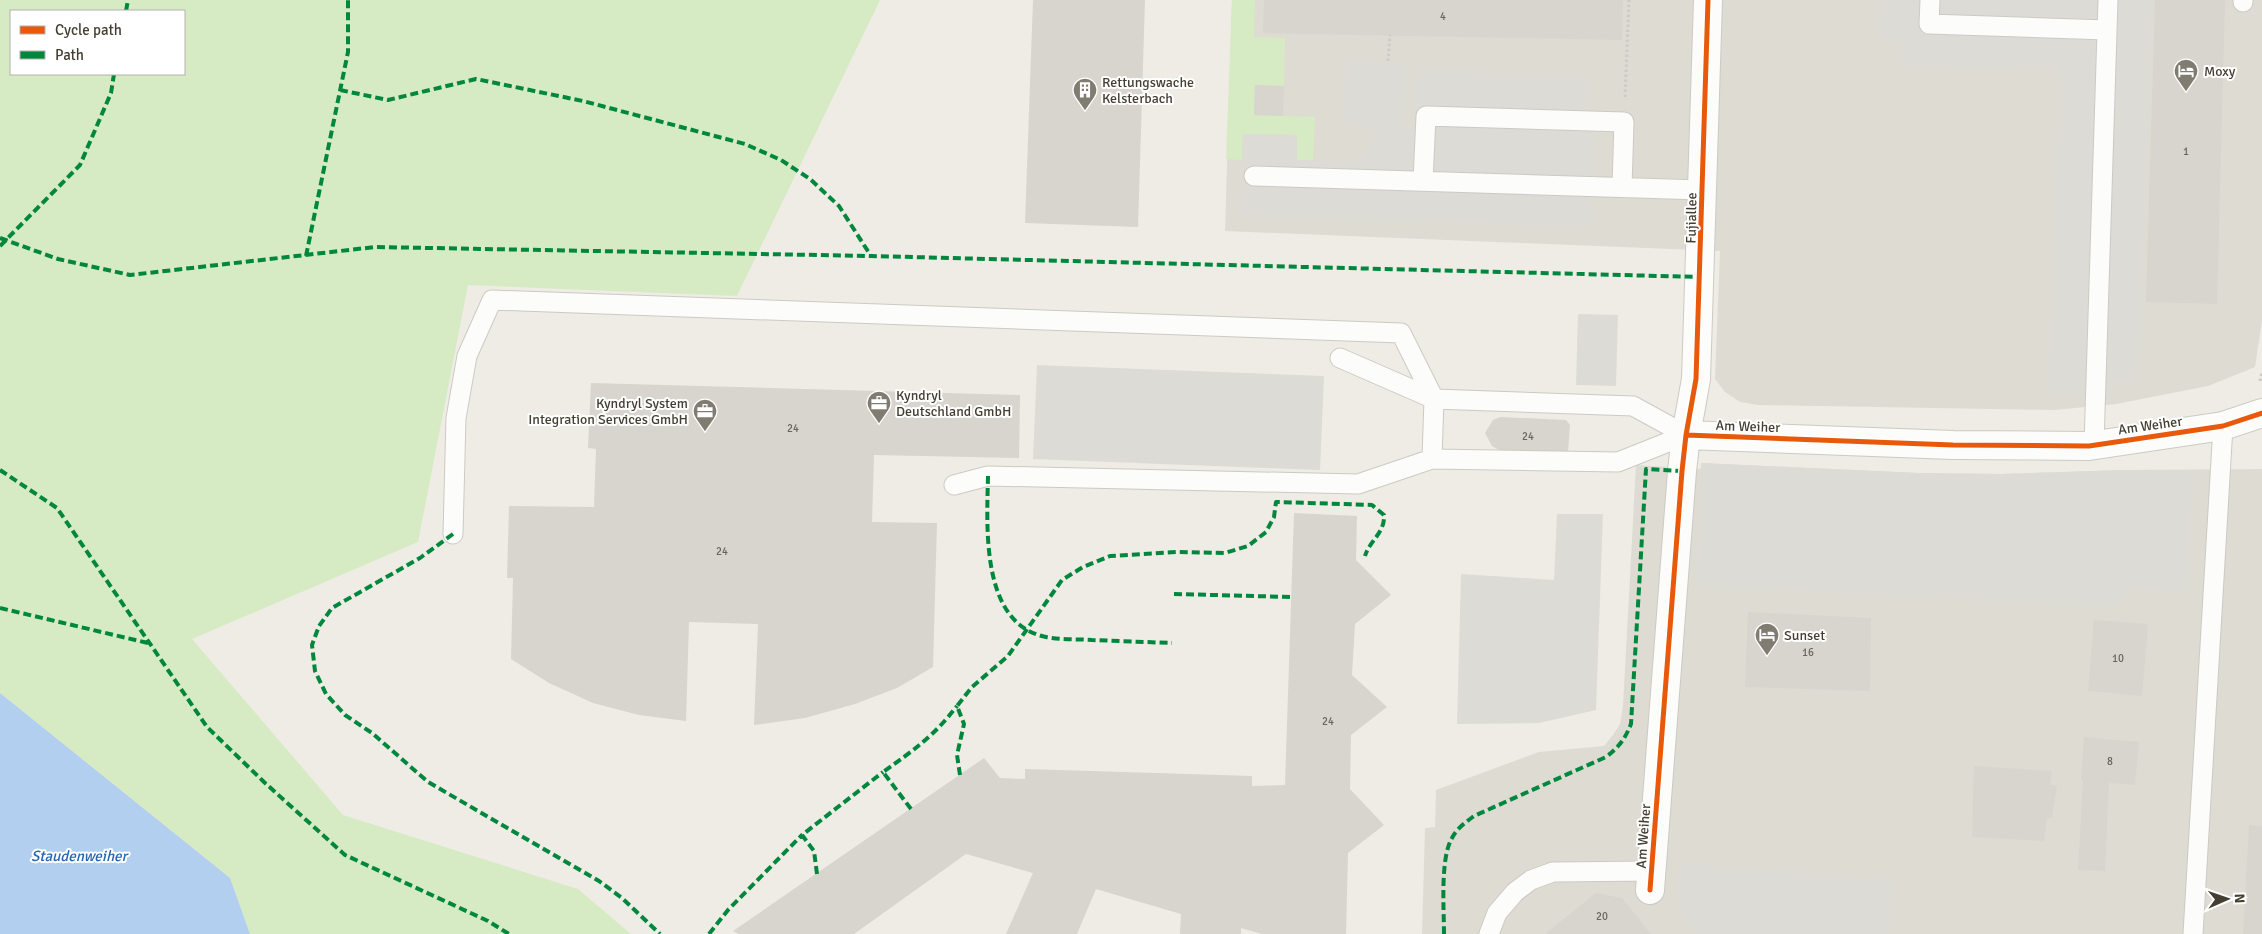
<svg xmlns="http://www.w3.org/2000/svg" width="2262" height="934" viewBox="0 0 2262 934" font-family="Signika,sans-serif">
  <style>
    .industrial { fill: #dedbd3 }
    .green { fill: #d6ebc3; fill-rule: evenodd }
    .parking { fill: #dddbd6 }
    .water { fill: #b2cff0 }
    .building { fill: #d7d5ce }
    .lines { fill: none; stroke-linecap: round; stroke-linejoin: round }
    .lane-casing { stroke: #cccac3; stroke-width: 21 }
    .street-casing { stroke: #cccac3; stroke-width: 30 }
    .path { stroke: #cdcbc5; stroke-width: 3; stroke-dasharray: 2.5 2.5; stroke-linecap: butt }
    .lane { stroke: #fcfcfb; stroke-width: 19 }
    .street { stroke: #fcfcfb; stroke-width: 28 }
    .quiet { stroke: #00873e; stroke-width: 4; stroke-dasharray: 8 4; stroke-linecap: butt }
    .cycleway-casing { stroke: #fff; stroke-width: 8 }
    .cycleway { stroke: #e8590c; stroke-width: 5 }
    .labels { text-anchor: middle; stroke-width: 4; stroke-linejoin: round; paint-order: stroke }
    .number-label { font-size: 11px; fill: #6a655a }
    .poi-label { font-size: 14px; fill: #443f32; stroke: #fff; text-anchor: start }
    .street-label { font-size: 14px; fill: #443f32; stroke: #fff }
    .water-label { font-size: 15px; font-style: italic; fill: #2565b5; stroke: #fff }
  </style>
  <rect width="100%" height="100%" fill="#eeece5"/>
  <!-- industrial -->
  <path class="industrial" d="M1232 0H2262V320L2255 367 2208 386 2116 404 2055 410 1758 405 1740 402 1725 392 1715 379 1720 251 1225 231Z
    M1701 463 1918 473 2001 474 2124 470 2262 469V934H1422L1425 828 1435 827 1436 790 1539 752 1604 746 1613 735 1620 724 1623 706 1636 465 1701 469Z"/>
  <!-- green -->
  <path class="green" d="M0 0H880L737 296 468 285 418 542 192 639 343 815 578 889 631 934H250L230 878 0 693ZM11 11H184V74H11Z
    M1232 0H1255L1254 37 1285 38 1284 86 1255 85 1254 115 1315 117 1313 160H1297V135L1243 134 1242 160 1226 159Z"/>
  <!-- parking -->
  <path class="parking" d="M1881 0H2152L2138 383 2110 382V395L2047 393 2059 71 1903 65 1904 40 1880 39Z
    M1345 60 1405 61 1402 126 1413 128 1415 71 1591 76 1588 133H1595L1593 227 1240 215 1243 134 1297 135V160L1352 162 1362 155 1370 138 1371 126H1344Z
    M1578 314 1618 315 1616 386 1576 385Z
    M1037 365 1324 376 1320 470 1033 459Z
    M1701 463 1918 473 2001 474 2124 470H2194L2187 592 2125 590 2123 606 1696 586Z
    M1557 514H1603L1596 710 1539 723 1457 724 1461 574 1554 580Z
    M1680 863 1893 880 1888 934H1695L1677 907Z"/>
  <!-- water -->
  <path class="water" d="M0 693 230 878 250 934H0Z"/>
  <!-- building -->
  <path class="building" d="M1033 0H1145L1138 227 1025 223Z
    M1264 0H1623L1622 40 1263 33Z
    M2155 0H2225L2217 304 2146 302Z
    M1255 85 1284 86 1283 116 1254 115Z
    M591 383 1020 395 1019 458 874 455 872 522 937 523 933 667 897 688 855 704 805 718 754 725 758 624 689 622 686 721 639 715 593 703 549 683 511 659 513 578H507L509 506 594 507 596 449 588 448Z
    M1500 417 1566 420 1570 425 1568 452 1499 450 1492 446 1485 433 1493 420Z
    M1294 513 1357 516 1356 560 1391 595 1355 624 1352 675 1387 707 1351 735 1350 789 1384 825 1348 853 1346 934H1262L1241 928V934H1180L1181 914 1096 889 1077 934H1006L1033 873 966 854 854 934H739L733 931 984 758 1000 778 1025 779V769L1252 776V786L1285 785Z
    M1748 612 1871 618 1870 691 1745 687Z
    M2094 620 2148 624 2142 696 2088 691Z
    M2084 737 2139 742 2135 785 2109 783 2105 871 2078 870 2083 780H2081Z
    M1974 766 2052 771 2050 785H2057L2052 818H2047L2044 841 1972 837Z
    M2249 825 2262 826V934H2243Z
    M1596 893 1622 898 1651 934H1545Z"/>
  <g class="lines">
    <defs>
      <path id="lane" d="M1930 0 1929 24 2107 30
        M2243 2V0
        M1254 176 1702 190
        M1423 181 1426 116 1624 122 1622 187
        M1340 358 1434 399 1633 406 1686 435
        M2094 444 2108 0
        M954 485 988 476 1358 484 1432 459 1618 462 1686 435
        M453 534 456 418 467 356 492 300 1401 333 1434 399 1432 459
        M1489 934 1497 913 1515 892 1531 880 1553 872 1652 871
        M2193 934 2223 426"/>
      <path id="street" d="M1686 435 1953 445 2089 446 2223 426 2262 413
        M1650 890 1682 471 1686 435 1696 379 1708 0"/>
    </defs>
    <!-- lane casing -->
    <use href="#lane" class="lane-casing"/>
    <!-- street casing -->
    <use href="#street" class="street-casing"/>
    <!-- path -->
    <path class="path" d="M1388 61 1390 35
      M1625 97 1629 0
      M2260 381 2262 372"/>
    <!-- lane -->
    <use href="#lane" class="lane"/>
    <!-- street -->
    <use href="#street" class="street"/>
    <!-- quiet -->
    <path class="quiet" d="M126 11 128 0
      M340 90 388 100 476 79 583 101 745 144 781 160 810 179 839 206 871 256
      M0 238 58 259 130 275 375 247 871 256 1700 277
      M0 246 80 165 111 93 114 74
      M306 256 348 52V0
      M0 470 57 508 207 727 264 782 345 855 488 921 509 934
      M988 476C987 526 980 624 1046 637 1061 640 1077 639 1092 640 1118 641 1145 642 1172 643
      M453 534 420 558 332 608 319 626 312 645 315 671 326 694 345 715 372 733 428 782 599 881 622 898 660 934
      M1174 594 1292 597
      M0 608 148 643
      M960 775 957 755 964 724 957 706 972 687 1008 656 1062 580 1083 567 1110 556 1176 552 1225 553 1248 546 1266 532 1274 517 1276 502 1372 505 1384 515C1385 533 1370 540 1365 556
      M911 809 883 772C914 750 933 737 957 706
      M817 874 814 851 802 835 883 772
      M709 934 728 910 802 835
      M1444 934C1444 909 1440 858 1452 838 1457 828 1466 822 1474 816L1606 757C1619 747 1625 739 1631 724L1646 469 1682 471"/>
    <defs>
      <path id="cycleway" d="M1686 435 1953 445 2089 446 2223 426 2262 413
        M1650 890 1682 471 1686 435 1696 379 1708 0"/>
    </defs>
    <!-- cycleway casing -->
    <use href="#cycleway" class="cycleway-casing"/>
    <!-- cycleway -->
    <use href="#cycleway" class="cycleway"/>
  </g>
  <!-- icons -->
  <defs>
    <symbol id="hotel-pin" viewBox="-11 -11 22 30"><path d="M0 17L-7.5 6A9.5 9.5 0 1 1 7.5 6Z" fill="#807c71" stroke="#fff"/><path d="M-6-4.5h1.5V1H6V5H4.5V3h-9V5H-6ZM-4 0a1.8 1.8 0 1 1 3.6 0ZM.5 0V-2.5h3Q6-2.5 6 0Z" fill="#fff"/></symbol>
    <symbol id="building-pin" viewBox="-11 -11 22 30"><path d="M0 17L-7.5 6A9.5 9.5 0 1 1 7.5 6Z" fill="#807c71" stroke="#fff"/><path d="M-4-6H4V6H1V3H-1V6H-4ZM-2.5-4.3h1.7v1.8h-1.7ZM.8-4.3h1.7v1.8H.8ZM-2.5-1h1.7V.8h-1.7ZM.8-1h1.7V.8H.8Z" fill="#fff"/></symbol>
    <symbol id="office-pin" viewBox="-11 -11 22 30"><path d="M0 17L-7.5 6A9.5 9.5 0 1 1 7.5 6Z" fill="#807c71" stroke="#fff"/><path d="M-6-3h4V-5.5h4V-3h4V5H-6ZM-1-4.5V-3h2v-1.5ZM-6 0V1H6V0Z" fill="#fff"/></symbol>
  </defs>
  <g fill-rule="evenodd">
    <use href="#hotel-pin" x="2172" y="57" width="28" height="38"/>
    <use href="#building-pin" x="1071" y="76" width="28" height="38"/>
    <use href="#office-pin" x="865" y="389" width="28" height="38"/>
    <use href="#office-pin" x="691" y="397" width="28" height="38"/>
    <use href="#hotel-pin" x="1753" y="621" width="28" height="38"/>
  </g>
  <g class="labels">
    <!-- number labels -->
    <g class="number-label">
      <text x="1443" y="20">4</text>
      <text x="2186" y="155">1</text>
      <text x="793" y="432">24</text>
      <text x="1528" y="440">24</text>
      <text x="722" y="555">24</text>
      <text x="1808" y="656">16</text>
      <text x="2118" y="662">10</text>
      <text x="1328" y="725">24</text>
      <text x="2110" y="765">8</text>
      <text x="1602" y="920">20</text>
    </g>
    <!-- poi labels -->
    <g class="poi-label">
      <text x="2204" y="76">Moxy</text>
      <text x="1102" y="87">Rettungswache<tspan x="1102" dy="16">Kelsterbach</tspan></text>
      <text x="896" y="400">Kyndryl<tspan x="896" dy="16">Deutschland GmbH</tspan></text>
      <text x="688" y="408" text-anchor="end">Kyndryl System<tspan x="688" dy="16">Integration Services GmbH</tspan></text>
      <text x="1784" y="640">Sunset</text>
    </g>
    <!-- street labels -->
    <g class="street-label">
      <text transform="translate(1691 218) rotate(-89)" y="5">Fujiallee</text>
      <text transform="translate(2150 425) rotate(-8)" y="5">Am Weiher</text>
      <text transform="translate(1748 426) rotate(2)" y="5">Am Weiher</text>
      <text transform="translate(1643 836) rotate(-86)" y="5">Am Weiher</text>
    </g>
    <!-- water labels -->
    <g class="water-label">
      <text x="79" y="861">Staudenweiher</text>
    </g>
  </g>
  <!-- legend -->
  <rect x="10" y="10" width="175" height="65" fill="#ffffff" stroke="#b4b2ad"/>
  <rect x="20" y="26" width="25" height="8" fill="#e8590c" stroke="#b4b2ad"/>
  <text x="55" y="35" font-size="15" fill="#443f32">Cycle path</text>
  <rect x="20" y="51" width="25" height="8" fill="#00873e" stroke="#b4b2ad"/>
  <text x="55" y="60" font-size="15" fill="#443f32">Path</text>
  <!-- north arrow -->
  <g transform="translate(2227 899) rotate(88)" stroke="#ffffff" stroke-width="4" paint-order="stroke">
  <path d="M0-4L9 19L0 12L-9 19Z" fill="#443f32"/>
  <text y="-8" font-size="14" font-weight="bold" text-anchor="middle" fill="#443f32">N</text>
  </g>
</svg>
